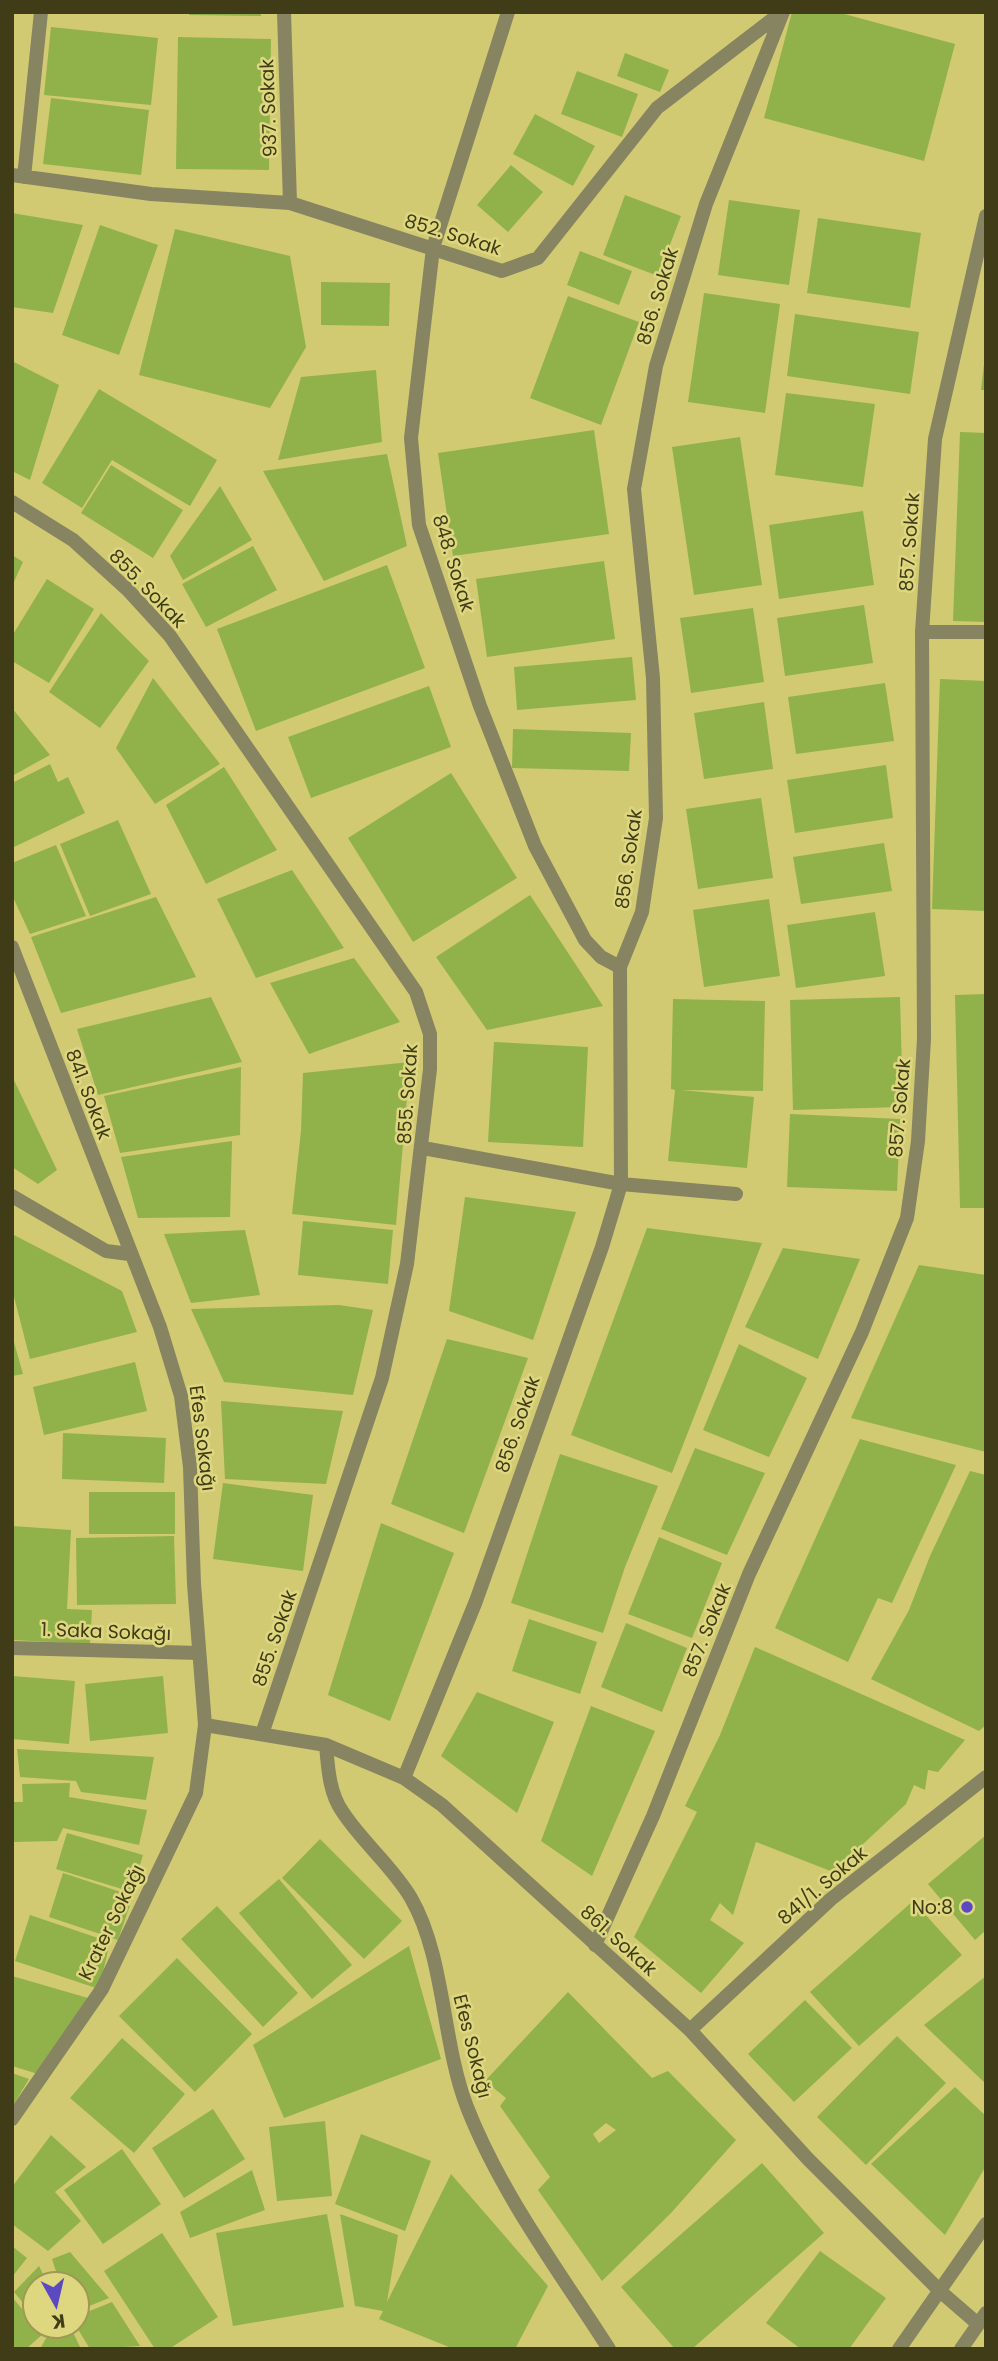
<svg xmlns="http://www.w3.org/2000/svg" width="998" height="2361" viewBox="0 0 998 2361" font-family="Poppins,sans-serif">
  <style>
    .building { fill: #91b14b; fill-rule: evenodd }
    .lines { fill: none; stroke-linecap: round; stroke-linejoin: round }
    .pedestrian { stroke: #868461; stroke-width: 14 }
    .minor { stroke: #868461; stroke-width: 14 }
    .tertiary { stroke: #868461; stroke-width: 14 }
    .poi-dot { fill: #5a49c1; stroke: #ded77f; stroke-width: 2.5 }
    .labels { text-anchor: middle; stroke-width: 5; stroke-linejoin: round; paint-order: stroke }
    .street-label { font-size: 19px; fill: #3f3c17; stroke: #ded77f }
    .poi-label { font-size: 19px; fill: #3f3c17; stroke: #ded77f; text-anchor: end }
  </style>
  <rect width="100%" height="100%" fill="#d1ca73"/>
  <!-- building -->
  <path class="building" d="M189 12H261V16L189 15Z
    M792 12H837L955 44 924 161 764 118Z
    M51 27 158 38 151 105 44 95Z
    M178 37 271 39 269 170 176 169Z
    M625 53 669 70 660 92 617 76Z
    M577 71 638 94 622 137 561 114Z
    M51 98 149 110 141 175 43 164Z
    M535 114 595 146 573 186 513 154Z
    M511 165 543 192 508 232 477 205Z
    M625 195 681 216 658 276 603 255Z
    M729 200 800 210 789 285 718 275Z
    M12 213 83 225 53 313 12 307Z
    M818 218 921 233 910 308 807 293Z
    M100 225 158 245 119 355 62 335Z
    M175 229 290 256 306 347 270 408 139 375Z
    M580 251 632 271 619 305 567 285Z
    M321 282 390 283 389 326 321 325Z
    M704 293 780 304 765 413 688 402Z
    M568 296 639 322 601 425 530 398Z
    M795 314 919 332 910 394 787 376Z
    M12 361 59 385 30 480 12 471Z
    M984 364 986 365V390H981Z
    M376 370 382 442 278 460 301 377Z
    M99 389 217 460 190 506 112 460 82 508 42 483Z
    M786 393 875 404 863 487 775 475Z
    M594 430 609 534 453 556 438 453Z
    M960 432 986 433V622L953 621Z
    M740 437 762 585 694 595 672 447Z
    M387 454 407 546 324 581 263 471Z
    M111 465 183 510 153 558 81 513Z
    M220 486 252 540 183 580 170 556Z
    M863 511 874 585 779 599 769 525Z
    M253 546 277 590 206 627 182 584Z
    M12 555 23 562 12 586Z
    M604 561 615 639 487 657 476 579Z
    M387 565 425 668 256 731 217 629Z
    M47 579 94 609 49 683 12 661V636Z
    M864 605 873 663 785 676 777 618Z
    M753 608 764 682 691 693 680 618Z
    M101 613 149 661 100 728 49 692Z
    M632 657 636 700 517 710 514 667Z
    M153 678 220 764 155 804 116 748Z
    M940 679 986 681V911L932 909Z
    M885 683 894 741 796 754 788 697Z
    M429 686 451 747 311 798 288 737Z
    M764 702 773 769 704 779 694 713Z
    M12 708 50 755 12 776Z
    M513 729 631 733 629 771 512 768Z
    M50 764 58 782 68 777 85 813 12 848V783Z
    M886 765 893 818 795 833 787 780Z
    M224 767 277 850 206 884 166 805Z
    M451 773 517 878 413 942 348 838Z
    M761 798 773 878 698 889 686 809Z
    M118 820 151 894 90 916 60 844Z
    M884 843 892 891 801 904 793 857Z
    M56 845 86 916 30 934 12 895V863Z
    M292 870 344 948 256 978 217 899Z
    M530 895 603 1006 487 1030 436 957Z
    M156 897 196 977 61 1013 31 937Z
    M769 899 780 976 704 987 693 910Z
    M875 912 885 976 796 988 787 925Z
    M354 958 400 1022 309 1054 270 983Z
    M986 994V1208H960L955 995Z
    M211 997 242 1062 98 1095 77 1029Z
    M900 997 903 1107 793 1110 790 1000Z
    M673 999 765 1001 763 1091 681 1090 754 1097 747 1168 668 1161 675 1090 671 1089Z
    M494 1042 588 1047 583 1147 488 1142Z
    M410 1062 396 1225 292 1214 301 1131 303 1073Z
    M241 1067 240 1135 120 1153 104 1096Z
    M12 1076 57 1170 38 1184 12 1167Z
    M790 1114 900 1119 897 1191 787 1187Z
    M232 1141 230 1217 138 1218 121 1157Z
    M465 1197 576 1212 533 1340 449 1311Z
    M303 1221 393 1230 388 1284 298 1275Z
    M647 1228 762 1243 672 1473 571 1435Z
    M245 1230 260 1295 191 1303 164 1234Z
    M12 1234 122 1291 137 1332 30 1359 12 1289Z
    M783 1248 860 1259 818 1359 745 1327Z
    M919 1265 986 1275V1452L851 1418Z
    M339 1305 373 1310 353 1395 224 1382 191 1309Z
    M12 1335 23 1374 12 1376Z
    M447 1339 528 1358 464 1533 391 1504Z
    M739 1344 807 1378 769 1457 703 1430Z
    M135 1362 147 1411 44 1435 33 1387Z
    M221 1401 343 1411 326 1484 225 1479Z
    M63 1433 166 1438 164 1483 62 1479Z
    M860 1439 956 1465 892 1603 878 1598 848 1662 775 1628Z
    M695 1448 765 1473 727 1555 661 1529Z
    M560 1454 658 1486 625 1567 603 1633 511 1603Z
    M970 1471 986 1475V1725L979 1731 871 1679 909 1610 930 1556Z
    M223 1483 313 1495 303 1571 213 1559Z
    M89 1492H175V1534H89Z
    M381 1523 454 1553 390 1721 328 1695Z
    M12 1526 71 1530 67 1609 92 1610 90 1644 12 1640Z
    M174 1536 176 1604 77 1605 76 1538Z
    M659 1537 722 1563 692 1638 628 1614Z
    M529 1619 597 1642 580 1694 512 1671Z
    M626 1623 687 1648 662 1712 601 1687Z
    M755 1647 965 1740 938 1772 928 1770 925 1790 914 1785 906 1804 833 1872 756 1842 733 1915 720 1903 710 1920 744 1943 701 1993 634 1937 697 1812 685 1806 720 1735Z
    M12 1676 75 1681 69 1744 12 1739Z
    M163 1676 168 1733 90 1741 85 1684Z
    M477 1692 554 1722 517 1813 441 1756Z
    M591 1706 655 1731 592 1876 541 1841Z
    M17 1749 154 1757 146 1800 81 1792 76 1781 20 1777Z
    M70 1783 69 1797 147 1810 139 1845 63 1828 57 1841 12 1842V1802H23L22 1784Z
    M67 1833 143 1855 132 1892 56 1869Z
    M986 1835V1930L975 1940 928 1884Z
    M320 1839 402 1921 364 1959 282 1878Z
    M63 1873 133 1896 118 1940 49 1917Z
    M279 1879 352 1965 312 1999 239 1913Z
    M913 1901 962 1955 859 2046 810 1992Z
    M217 1906 298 1993 263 2027 181 1939Z
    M30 1915 110 1942 99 1989 15 1961Z
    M409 1946 441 2059 284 2118 253 2045Z
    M177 1958 252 2034 195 2092 119 2016Z
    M12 1976 88 1998 38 2074 12 2066Z
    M986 1976V2084L924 2025Z
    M568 1992 652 2078 668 2071 736 2140 671 2213 602 2281 538 2190 550 2177 500 2106 506 2098 485 2081ZM606 2123 616 2130 599 2143 593 2134Z
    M805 2000 852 2048 794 2102 748 2054Z
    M897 2036 946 2083 866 2165 817 2117Z
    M122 2038 185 2094 134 2153 70 2098Z
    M12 2073 29 2079 12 2107Z
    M955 2087 986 2116V2166L945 2235 871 2164Z
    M213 2109 245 2159 184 2198 152 2148Z
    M325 2121 332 2196 277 2201 269 2127Z
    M361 2134 431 2161 405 2231 335 2204Z
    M51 2135 86 2167 55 2192 81 2221 48 2251 12 2224V2187Z
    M122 2149 161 2204 103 2244 64 2190Z
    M762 2163 824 2233 692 2349H675L621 2287Z
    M252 2170 265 2210 190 2238 180 2212Z
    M451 2174 548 2286 515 2349H454L379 2319 383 2311 355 2306 340 2214 398 2235 387 2302Z
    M327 2214 344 2307 233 2326 216 2233Z
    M162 2233 218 2317 169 2349H155L104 2271Z
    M12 2246 27 2258 12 2277Z
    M820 2251 886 2298 849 2349H801L766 2323Z
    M70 2252 109 2298 77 2311V2284H60L52 2259Z
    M39 2266 48 2284H35V2317L14 2292Z
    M12 2297 43 2334 26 2349H12Z
    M112 2302 140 2346 90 2349 76 2326 77 2316Z
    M43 2326H70L81 2349H40L49 2333Z"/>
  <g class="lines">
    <!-- pedestrian -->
    <path class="pedestrian" d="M284 12 290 203
      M12 1648 199 1653"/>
    <!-- minor -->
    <path class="minor" d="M508 12 433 248 411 438 419 525 480 706 535 846 585 940 601 957 620 967
      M12 175 151 194 290 203 502 271 538 258 657 108 782 12
      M24 177 41 12
      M12 502 73 540 128 590 170 636 416 992 430 1034V1069L407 1264 382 1378 262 1734
      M922 632H986
      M12 947 160 1327 181 1396 190 1467 194 1584 205 1725 196 1793 102 1989 12 2119
      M423 1148 621 1184 736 1194
      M12 1196 106 1251 129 1254
      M205 1725 326 1745 404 1778 442 1805 690 2030 808 2159 941 2292
      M326 1745C328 1767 329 1792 342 1811 362 1842 393 1867 411 1898 445 1957 442 2043 467 2107 501 2194 559 2271 609 2349
      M404 1778 476 1601 602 1247 621 1184 620 967 642 912 656 818 653 678 634 489 656 366 706 204 783 12
      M595 1945 653 1816 749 1574 862 1332 907 1218 918 1141 924 1039 922 632 935 439 986 216
      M690 2030 831 1899 986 1777"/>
    <!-- tertiary -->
    <path class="tertiary" d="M941 2292 978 2324
      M899 2349 986 2224
      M961 2349 986 2313"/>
  </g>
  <!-- markers -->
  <circle class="poi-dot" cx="967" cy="1907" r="7"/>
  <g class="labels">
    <!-- street labels -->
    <g class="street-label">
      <text transform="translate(268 108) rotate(-92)" y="7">937. Sokak</text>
      <text transform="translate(453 234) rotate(17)" y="7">852. Sokak</text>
      <text transform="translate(657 296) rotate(-73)" y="7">856. Sokak</text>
      <text transform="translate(909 542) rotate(-86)" y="7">857. Sokak</text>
      <text transform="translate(454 563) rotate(73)" y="7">848. Sokak</text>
      <text transform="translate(148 588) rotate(46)" y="7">855. Sokak</text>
      <text transform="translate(628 859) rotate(-82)" y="7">856. Sokak</text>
      <text transform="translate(89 1094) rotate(69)" y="7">841. Sokak</text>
      <text transform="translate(407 1094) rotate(-86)" y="7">855. Sokak</text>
      <text transform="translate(899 1108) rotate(-85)" y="7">857. Sokak</text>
      <text transform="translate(517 1424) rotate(-71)" y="7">856. Sokak</text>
      <text transform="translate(203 1438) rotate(83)" y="7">Efes Sokağı</text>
      <text transform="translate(706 1630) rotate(-68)" y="7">857. Sokak</text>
      <text transform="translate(106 1631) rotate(2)" y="7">1. Saka Sokağı</text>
      <text transform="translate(274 1638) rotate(-71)" y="7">855. Sokak</text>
      <text transform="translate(822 1885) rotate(-40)" y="7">841/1. Sokak</text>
      <text transform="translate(111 1922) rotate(-64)" y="7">Krater Sokağı</text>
      <text transform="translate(619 1940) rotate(42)" y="7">861. Sokak</text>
      <text transform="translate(473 2046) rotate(76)" y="7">Efes Sokağı</text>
    </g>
    <!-- poi labels -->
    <g class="poi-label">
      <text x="953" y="1914">No:8</text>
    </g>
  </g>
  <!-- border -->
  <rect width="998" height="2361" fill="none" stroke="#3f3c17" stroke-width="28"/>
  <!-- north arrow -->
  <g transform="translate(56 2305) rotate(172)"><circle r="33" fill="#ded77f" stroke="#9e9955" stroke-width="2"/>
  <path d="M0-5L12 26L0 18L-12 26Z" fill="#5a49c1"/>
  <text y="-10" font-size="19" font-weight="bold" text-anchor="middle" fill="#3f3c17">K</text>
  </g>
</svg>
